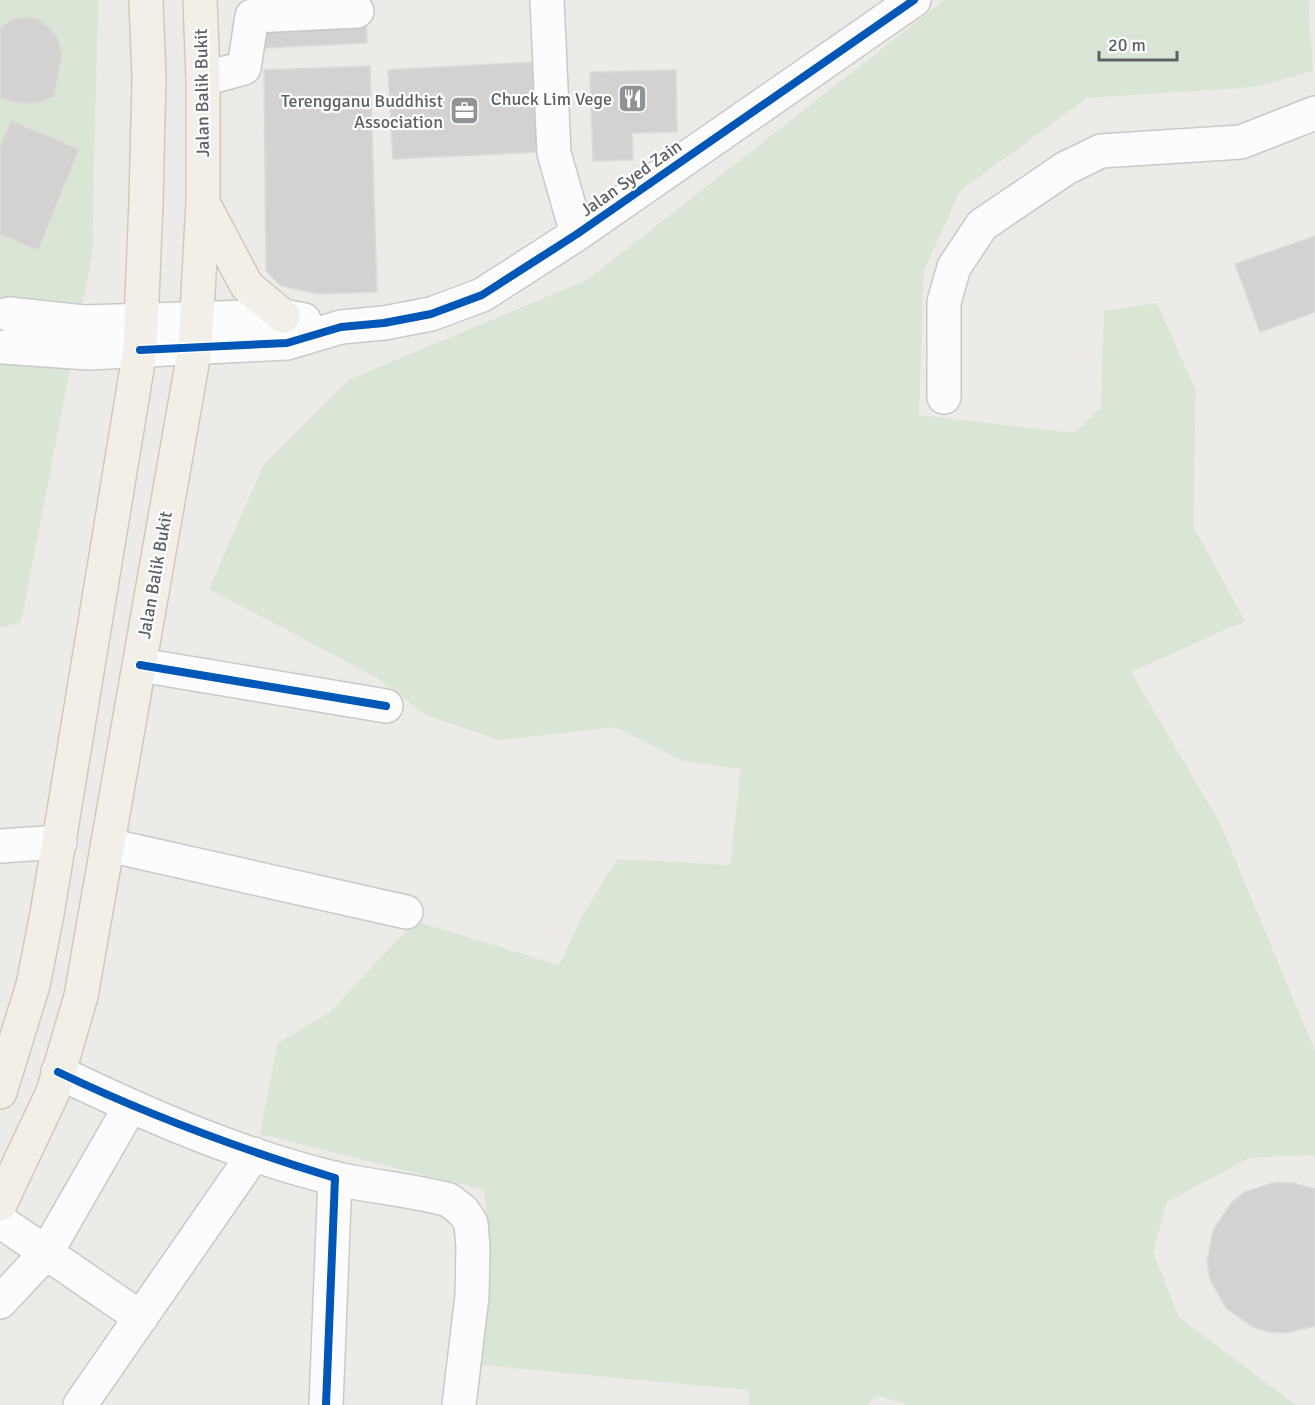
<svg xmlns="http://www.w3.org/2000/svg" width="1315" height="1405" viewBox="0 0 1315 1405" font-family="Signika,sans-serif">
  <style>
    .green { fill: #d9e6d5 }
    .building { fill: #d4d2d1; stroke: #dcdad8; stroke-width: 1.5 }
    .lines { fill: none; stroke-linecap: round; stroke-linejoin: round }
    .minor-casing { stroke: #c9c9c8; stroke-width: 36 }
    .major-casing { stroke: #d2c8b9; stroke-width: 36 }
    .minor { stroke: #fcfcfc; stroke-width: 33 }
    .major { stroke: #f2efe9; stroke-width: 33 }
    .cycleway-casing { stroke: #fff; stroke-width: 11 }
    .cycleway { stroke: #0057b8; stroke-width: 8 }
    .labels { text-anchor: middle; stroke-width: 4.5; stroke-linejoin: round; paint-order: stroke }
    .street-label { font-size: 18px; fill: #5e6265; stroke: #fff }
    .poi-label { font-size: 18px; fill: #5e6265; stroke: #fff; text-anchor: end }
  </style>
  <rect width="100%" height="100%" fill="#edebe8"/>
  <!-- green -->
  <path class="green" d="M0 0H98L92 256 21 622 0 628Z
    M944 0H1308L1313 71 1256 87 1087 98 960 191 924 271 919 415 1074 433 1101 407 1104 311 1157 303 1196 391 1193 526 1245 621 1131 672 1220 823 1315 1051V1157L1311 1155 1249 1158 1167 1202 1153 1252 1179 1317 1296 1405H908L877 1395 867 1405H749L748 1390 480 1365 491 1269 484 1190 260 1134 277 1044 330 1012 415 921 559 965 584 913 617 859 730 865 741 769 683 761 616 727 499 740 426 715 377 678 209 589 264 464 350 379 587 280Z"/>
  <!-- building -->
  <path class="building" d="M26 17 38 19 46 25 57 37 62 53 54 96 39 103H17L0 98V28L11 20Z
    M366 20 367 43 264 48 263 24Z
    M534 62 539 152 393 159 388 70Z
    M370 66 377 292 320 294 281 286 266 271 264 70Z
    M676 70 677 132 632 133 633 160 593 161 590 72Z
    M11 121 79 149 38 250 0 234V147Z
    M1315 236V312L1260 332 1235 264Z
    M1276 1182 1294 1183 1315 1189V1326L1286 1333 1269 1332 1253 1327 1226 1308 1210 1279 1207 1262 1213 1230 1232 1202 1245 1192Z"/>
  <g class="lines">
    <defs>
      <path id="minor" d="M547 0 554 153 577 234
        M203 79 244 68 252 16 357 11
        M8 314 84 322 283 316 304 320
        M3 347 89 353 287 343 341 327 384 323 431 314 482 295 577 234 914 0
        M944 397V302L954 267 982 225 1066 168 1101 151 1241 142 1315 113
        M140 665 386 706
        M108 845 406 912
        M0 846 60 842
        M58 1072C147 1115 241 1156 337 1179 374 1187 412 1190 449 1200L463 1211 471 1223 473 1247 472 1296 459 1405
        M0 1221 141 1318
        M0 1302 46 1253 130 1107
        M80 1405 254 1154
        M326 1405 335 1178"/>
      <path id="major" d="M205 207 247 286 283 316
        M0 1092 33 985 47 914 140 350 146 201 149 78 146 0
        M0 1204 53 1092 81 996 195 347 203 203V79L200 0"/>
    </defs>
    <!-- minor casing -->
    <use href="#minor" class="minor-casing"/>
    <!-- major casing -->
    <use href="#major" class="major-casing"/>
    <!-- minor -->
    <use href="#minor" class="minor"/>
    <!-- major -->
    <use href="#major" class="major"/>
    <defs>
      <path id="cycleway" d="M140 350 287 343 341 327 384 323 431 314 482 295 577 234 914 0
        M140 665 386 706
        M58 1072C148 1115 240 1149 335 1178L326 1405"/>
    </defs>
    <!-- cycleway casing -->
    <use href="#cycleway" class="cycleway-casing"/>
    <!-- cycleway -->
    <use href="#cycleway" class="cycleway"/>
  </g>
  <!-- icons -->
  <defs>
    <symbol id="restaurant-square" viewBox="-11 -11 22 22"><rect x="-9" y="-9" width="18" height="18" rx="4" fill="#909293" stroke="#fff"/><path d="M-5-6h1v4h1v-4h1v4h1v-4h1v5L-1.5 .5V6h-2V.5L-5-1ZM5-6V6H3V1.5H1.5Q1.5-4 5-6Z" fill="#fff"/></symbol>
    <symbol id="office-square" viewBox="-11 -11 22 22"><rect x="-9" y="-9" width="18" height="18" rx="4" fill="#909293" stroke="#fff"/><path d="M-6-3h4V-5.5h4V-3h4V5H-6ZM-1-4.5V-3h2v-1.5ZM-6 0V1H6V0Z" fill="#fff"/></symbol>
  </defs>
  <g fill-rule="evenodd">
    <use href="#restaurant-square" x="616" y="82" width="33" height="33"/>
    <use href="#office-square" x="448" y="94" width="33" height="33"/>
  </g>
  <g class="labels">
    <!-- street labels -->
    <g class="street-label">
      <text transform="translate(202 93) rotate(-91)" y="6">Jalan Balik Bukit</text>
      <text transform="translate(631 178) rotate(-35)" y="6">Jalan Syed Zain</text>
      <text transform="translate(155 575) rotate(-80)" y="6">Jalan Balik Bukit</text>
    </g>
    <!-- poi labels -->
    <g class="poi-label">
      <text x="612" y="105">Chuck Lim Vege</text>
      <text x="443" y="107">Terengganu Buddhist<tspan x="443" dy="21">Association</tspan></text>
    </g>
  </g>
  <!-- scale -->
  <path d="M1099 51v9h78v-9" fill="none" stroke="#5e6265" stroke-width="3"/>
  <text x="1108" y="51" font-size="18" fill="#5e6265" stroke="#ffffff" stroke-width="4.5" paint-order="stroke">20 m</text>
</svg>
